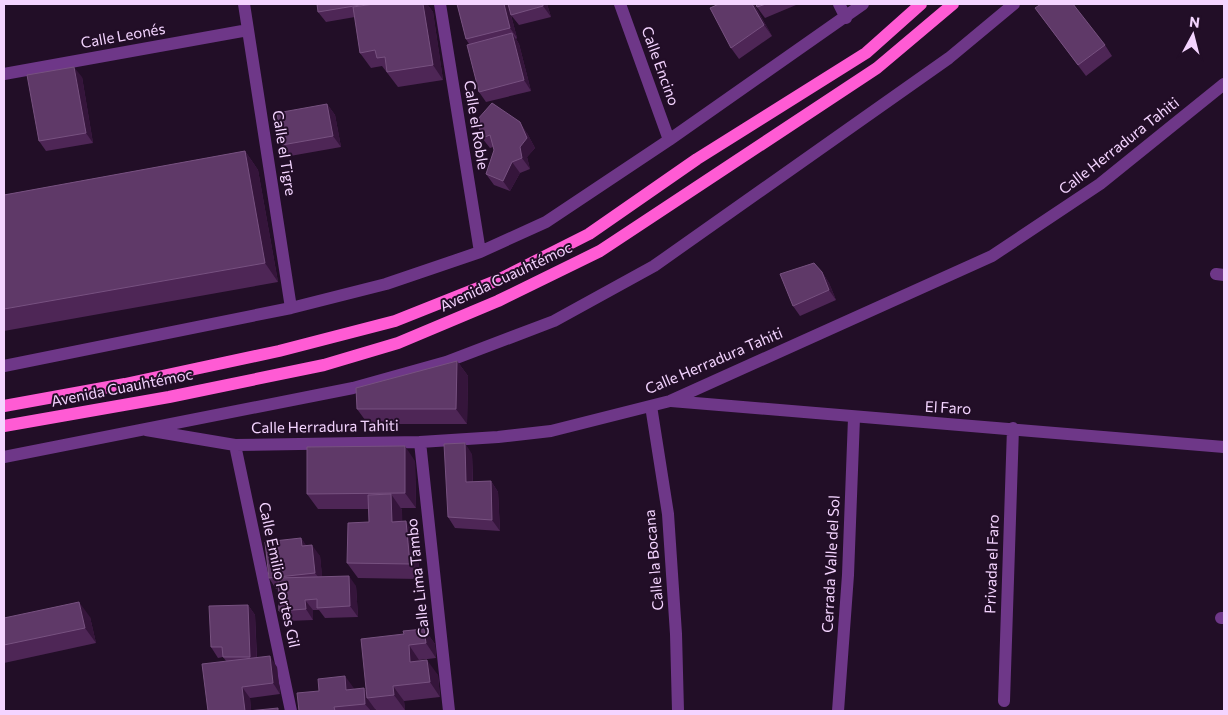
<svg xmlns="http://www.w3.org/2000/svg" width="1228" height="715" viewBox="0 0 1228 715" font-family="Commissioner,sans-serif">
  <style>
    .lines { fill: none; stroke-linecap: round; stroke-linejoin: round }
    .minor { stroke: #6e3788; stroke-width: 12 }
    .major { stroke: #ff5bd4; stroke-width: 12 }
    .wall { fill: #4e2656 }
    .shaded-wall { fill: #35153b }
    .building { fill: #5f3968; stroke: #775180 }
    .labels { text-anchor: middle; stroke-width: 4; stroke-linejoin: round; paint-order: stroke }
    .street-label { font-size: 15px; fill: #f4d4ff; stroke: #220e27 }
  </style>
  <rect width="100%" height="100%" fill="#220e27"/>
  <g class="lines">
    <!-- minor -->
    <path class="minor" d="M244 4 291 308
      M440 4 480 252
      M620 4 669 140
      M839 4 846 18
      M4 74 248 30
      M1216 274 1224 275
      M4 366 291 308 386 284 480 252 546 222 669 140 863 4
      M671 401C855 418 1040 430 1224 447
      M651 406 668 514 676 634 678 711
      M146 430 235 445 420 442 498 437 551 431 670 401 992 256 1100 184 1224 84
      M420 442 449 711
      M235 445 291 711
      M4 457 353 388 446 362 554 321 654 266 949 58 1014 4
      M1221 618H1224
      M1004 701 1013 428
      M838 711 848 575 854 418"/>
    <!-- major -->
    <path class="major" d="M4 406 125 384 279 351 395 321 498 280 589 234 697 159 866 53 921 4
      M4 426 169 397 324 365 398 343 498 301 600 251 877 68 953 4"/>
  </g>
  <!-- wall -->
  <path class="wall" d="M317 4H427L433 12 443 80 398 87 382 66 371 68 360 53 355 17 326 22 318 12Z
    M457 4H547L551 17 519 25 511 15 517 38 516 39 519 44 531 91 486 102 479 92 469 44 466 39Z
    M754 4 772 36 739 59 731 48Z
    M756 4H795L796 5 765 18 757 7Z
    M1035 8 1105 45 1112 56 1086 76Z
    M82 77 93 143 46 151 39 141Z
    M327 104 335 115 341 147 290 156 282 145Z
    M477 120 527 133 535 148 527 157 530 169 520 173 510 191 494 185 486 174 494 150 493 147 490 148 482 138Z
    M245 151 258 170 278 282 4 331V195Z
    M822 272 829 283 836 300 800 316 793 306Z
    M457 361 468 376 467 424H368L357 409Z
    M472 454 473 482 491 481 498 492 500 531 455 528 448 517Z
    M415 461 416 508H401L402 510V521L416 536 420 579 358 578 347 563 369 522V509H318L307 494Z
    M301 538 306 546 320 556 322 577 356 586 358 617 325 618 319 610H313V620L286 621 279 611 278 588 276 589 269 578Z
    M248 605 255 615 257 658 277 667 280 694 250 698 251 711H280H208L226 661 223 657 218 658 211 647Z
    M90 617 96 643 4 663V618Z
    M424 629 435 644 436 658 419 660V661L438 675 440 697 404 701 405 710 394 711H377L375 709V711H299L364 688 367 693 404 634Z"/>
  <!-- shaded-wall -->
  <path class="shaded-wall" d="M423 4H427L433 12 443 80 433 65Z
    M504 4H508L517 38 510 28Z
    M543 4H547L551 17 543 6Z
    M752 4H754L772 36 764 25Z
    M512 33 519 44 531 91 524 80Z
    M74 67 82 77 93 143 86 133Z
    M327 104 335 115 341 147 333 136Z
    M520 122 527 133 535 148 527 157 530 169 522 158 520 147Z
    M245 151 258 170 278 282 265 263Z
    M512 162 520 173 510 191 503 181Z
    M822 272 829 283 836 300 829 290Z
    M457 361 468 376 467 424 456 409Z
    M465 443 472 454 473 493 466 482Z
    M405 446 415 461 416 508 405 493Z
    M491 481 498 492 500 531 492 520Z
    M391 494 402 510 403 537 392 522Z
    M406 521 416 536 420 579 410 564Z
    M301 538 308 548 302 546Z
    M312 545 320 556 323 583 315 573Z
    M349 576 356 586 358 617 350 606Z
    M305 600 313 610V620L306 609Z
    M79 602 90 617 96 643 85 628Z
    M248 605 255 615 257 667 250 657Z
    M424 629 435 644 436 658 426 643Z
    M409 645 419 660 421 677 410 662Z
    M270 656 277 667 280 694 273 683Z
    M427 660 438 675 440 697 430 682Z
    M345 676 356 691 357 705 346 690Z
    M393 686 404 701 405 710 394 695Z
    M242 687 250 698 251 711H245Z
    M364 688 370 698H367L375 709V711H371L365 704Z"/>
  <!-- building -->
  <path class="building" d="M317 4H366L318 12Z
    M374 4H423L433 65 387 72 385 57 377 58 375 50 360 53 353 7Z
    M457 4H504L510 28 466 39Z
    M508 4H543V6L511 15Z
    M719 4H752L764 25 731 48 710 8Z
    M756 4H766L757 7Z
    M1041 4H1073L1105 45 1078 65 1035 8Z
    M512 33 524 80 479 92 467 45Z
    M74 67 86 133 39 141 27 75Z
    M492 103 520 122 527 138 520 147 522 158 512 162 503 181 486 174 494 150 490 135 482 138 477 120Z
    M327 104 333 136 282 145 277 113Z
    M245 151 265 263 4 309V195Z
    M814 263 822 272 829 290 793 306 780 274Z
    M457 361 456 409H357L356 388Z
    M465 443 466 482 491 481 492 520 448 517 444 444Z
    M405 446V493L307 494V447Z
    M391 494 392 522 406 521 410 564 347 563 348 523 369 522 368 495Z
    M301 538 302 546 312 545 315 573 269 578 265 542Z
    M349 576 350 606 317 608V599L305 600 306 609 279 611 278 578Z
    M79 602 85 628 4 645V618Z
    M248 605 250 657H223L222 647H211L209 606Z
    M424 629 426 643 409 645 410 662 427 660 430 682 393 686 394 695 367 698 361 639 404 634 403 631Z
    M270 656 273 683 242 687 245 711H208L202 664Z
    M345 676 346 690 364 688 365 704 334 707 335 711H299L297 693 319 691 318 679Z
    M278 708V711H248Z"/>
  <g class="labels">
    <!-- street labels -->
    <g class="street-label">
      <text transform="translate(123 36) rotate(-10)" y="5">Calle Leonés</text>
      <text transform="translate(660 66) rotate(70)" y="5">Calle Encino</text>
      <text transform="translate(476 125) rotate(81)" y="5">Calle el Roble</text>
      <text transform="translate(1119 146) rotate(-38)" y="5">Calle Herradura Tahiti</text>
      <text transform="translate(284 153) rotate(81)" y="5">Calle el Tigre</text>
      <text transform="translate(506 277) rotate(-25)" y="5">Avenida Cuauhtémoc</text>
      <text transform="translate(714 361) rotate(-23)" y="5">Calle Herradura Tahiti</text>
      <text transform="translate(122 388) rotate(-11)" y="5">Avenida Cuauhtémoc</text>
      <text transform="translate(948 408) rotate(3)" y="5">El Faro</text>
      <text transform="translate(325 427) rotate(-1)" y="5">Calle Herradura Tahiti</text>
      <text transform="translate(654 560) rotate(-95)" y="5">Calle la Bocana</text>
      <text transform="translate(831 564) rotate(-87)" y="5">Cerrada Valle del Sol</text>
      <text transform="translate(992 564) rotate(-88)" y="5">Privada el Faro</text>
      <text transform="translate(279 575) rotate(78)" y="5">Calle Emilio Portes Gil</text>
      <text transform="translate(418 578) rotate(-96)" y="5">Calle Lima Tambo</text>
    </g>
  </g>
  <!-- border -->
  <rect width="1228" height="715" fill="none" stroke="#f4d4ff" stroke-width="10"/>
  <!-- north arrow -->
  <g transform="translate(1193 35) rotate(7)" stroke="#220e27" stroke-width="4" paint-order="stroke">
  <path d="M0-4L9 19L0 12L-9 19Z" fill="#f4d4ff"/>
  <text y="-8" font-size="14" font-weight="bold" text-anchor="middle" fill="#f4d4ff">N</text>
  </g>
</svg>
